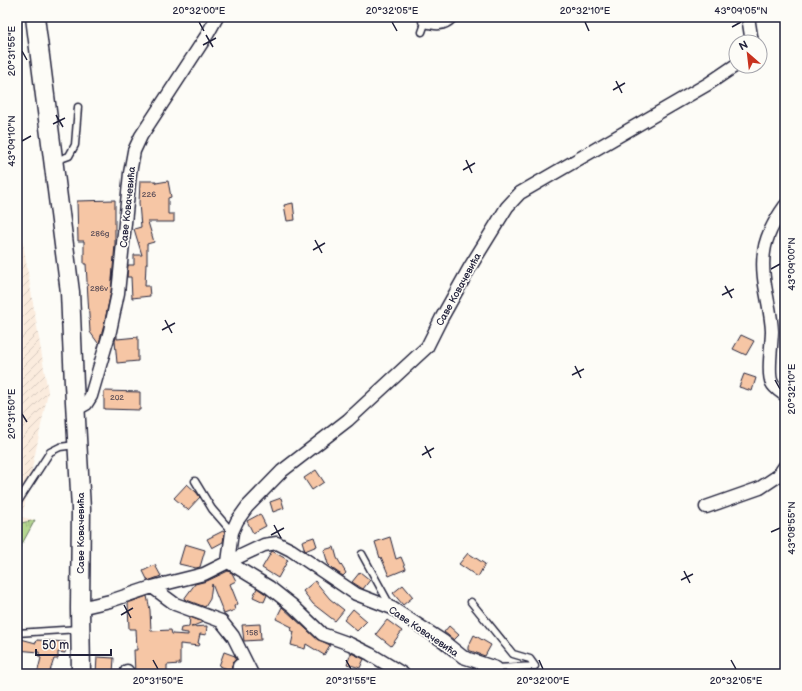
<svg xmlns="http://www.w3.org/2000/svg" width="802" height="691" viewBox="0 0 802 691" font-family="'Balsamiq Sans',sans-serif">
  <style>
    .industrial { fill: url(#industrial-furrows) }
    .grass { fill: url(#grass-tufts); stroke: #6c7c66 }
    .building { fill: #f6c6a5; stroke: #22223b }
    .lines { fill: none; stroke-linecap: round; stroke-linejoin: round }
    .lane-casing { stroke: #22223b; stroke-width: 9 }
    .street-casing { stroke: #22223b; stroke-width: 15 }
    .primary-casing { stroke: #22223b; stroke-width: 21 }
    .lane { stroke: #fdfcf7; stroke-width: 6 }
    .street { stroke: #fdfcf7; stroke-width: 12 }
    .primary { stroke: #fdfcf7; stroke-width: 18 }
    .ticks { fill: none; stroke: #22223b; stroke-width: 1.5 }
    .labels { text-anchor: middle; stroke-width: 3.5; stroke-linejoin: round; paint-order: stroke }
    .number-label { font-size: 8px; fill: #574b56 }
    .street-label { font-size: 10px; fill: #22223b; stroke: #fdfcf7 }
    .neatline { fill: none; stroke: #22223b; stroke-width: 1.5 }
    .ticks-label { font-size: 10px; text-anchor: middle; fill: #22223b }
  </style>
  <defs>
    <pattern id="industrial-furrows" width="10" height="10" patternUnits="userSpaceOnUse"><rect width="10" height="10" fill="#fbecde"/><path d="M-1 1l2-2M0 10L10 0M9 11l2-2" fill="none" stroke="#d7cabf"/></pattern>
    <pattern id="grass-tufts" width="24" height="20" patternUnits="userSpaceOnUse"><rect width="24" height="20" fill="#b5d791"/><path d="M3 7l-1-3M5 7V3M7 7l1-3M15 17l-1-3M17 17v-4M19 17l1-3" fill="none" stroke="#9bb87e"/></pattern>
  </defs>
  <rect width="100%" height="100%" fill="#fdfcf7"/>
  <filter id="ink" filterUnits="userSpaceOnUse"><feTurbulence type="fractalNoise" baseFrequency=".025" numOctaves="2"/><feDisplacementMap in="SourceGraphic" scale="8" xChannelSelector="R" yChannelSelector="G"/><feConvolveMatrix kernelMatrix="1 2 1 2 8 2 1 2 1" color-interpolation-filters="sRGB"/></filter>
  <g filter="url(#ink)">
    <!-- industrial -->
    <path class="industrial" d="M17 208 48 392 22 517 35 520 17 524Z"/>
    <!-- grass -->
    <path class="grass" d="M35 520 17 553V524Z"/>
    <!-- building -->
    <path class="building" d="M140 181H156V183L168 181 171 197 168 198V214H174V222H148L154 242 147 244V264H146L145 286H149L150 296 132 298 131 277H127L128 265H134V255H142L134 229 141 227 139 203Z
      M115 200V244L111 292 103 329 99 343H98L90 332 86 264H84V241H78L77 201Z
      M293 203 295 220 287 221 284 205Z
      M117 333V339L138 337V361L117 363 115 341Z
      M741 335 754 341 746 355 733 349Z
      M744 374 756 378 752 391 739 387Z
      M104 391 140 392V410L104 409Z
      M316 470 324 482 312 490 304 478Z
      M187 484 196 492 200 497 188 510 174 498Z
      M281 498 284 508 273 512 270 502Z
      M260 514 266 526 253 533 247 521Z
      M225 530 223 542 212 548 207 539Z
      M314 537 317 546 305 551 302 541Z
      M390 537 396 559 401 557 406 569 389 576 381 557 380 558 375 542Z
      M185 544 205 550 200 567 196 568 179 564Z
      M334 547 337 558 346 573 343 576 333 569 328 564 324 550Z
      M272 551 288 560 278 578 262 568Z
      M468 553 485 564 478 577 459 564Z
      M155 565 161 576 148 581 143 571Z
      M228 571 232 573 236 581 230 584 238 604 234 606 235 610 224 614 212 584 210 599 205 607 184 599 195 584 207 581Z
      M360 572 370 580 363 589 352 582Z
      M315 581 330 599 344 610 335 621 313 604 303 591Z
      M403 585 413 597 403 605 393 593Z
      M257 588 267 595 264 602 253 597Z
      M147 596 150 610 151 631 171 630 172 634 188 635V633L180 632 181 628 189 627 190 617 203 622 191 627 207 626 206 635 200 634 198 643 200 644 199 646 180 644V664L167 665V674H135L134 650H137L136 629H129L128 603Z
      M282 607 317 639 330 645 324 655 306 644 305 649 291 645 294 632 291 630 292 627 276 619Z
      M353 609 367 621 357 631 344 620Z
      M387 620 402 631 391 646 376 634Z
      M260 624 261 640 244 641 242 625Z
      M449 626 459 635 454 640 444 632Z
      M474 635 491 645 485 656 468 650V647Z
      M17 638 36 643 37 640 66 642 65 653 58 652V659H54L49 674H37L41 658 39 657V652L17 650Z
      M224 652 235 656 236 659 232 665 231 670 219 666Z
      M351 653 364 659 360 668 347 664Z
      M97 657 114 658 113 673H96Z"/>
    <g class="lines">
      <defs>
        <path id="lane" d="M422 32 426 21
          M55 161 69 156 75 145 78 107
          M195 481 212 509 232 532
          M17 501 19 500 50 452 60 447 75 445
          M362 554 391 607
          M471 602 513 654 530 659 535 666 496 668
          M17 633 79 629"/>
        <path id="street" d="M748 17 752 42
          M425 21C436 24 443 25 451 17
          M785 206C775 220 766 235 764 252 760 279 771 305 772 331 772 343 767 374 772 383 774 388 781 392 785 395
          M75 410 86 404 91 396 110 331 118 293 130 173 134 151 141 136 207 35 217 17
          M706 507 760 488 778 476 785 466
          M228 562 232 532 237 521 247 507 282 471 348 420 427 347 441 319 470 267 507 207 520 193 708 84 736 65
          M228 562 264 545 277 543 291 550 356 594 392 608 443 641 463 657 496 668
          M152 587 175 604 221 621 233 636 252 674
          M80 608 110 601 152 587 204 574 228 562 269 587 293 606 322 634 350 644 370 654 403 674
          M127 671V674
          M238 674 239 666 245 661"/>
        <path id="primary" d="M35 17 70 292 74 384 81 509 80 608 81 674"/>
      </defs>
      <!-- lane casing -->
      <use href="#lane" class="lane-casing"/>
      <!-- street casing -->
      <use href="#street" class="street-casing"/>
      <!-- primary casing -->
      <use href="#primary" class="primary-casing"/>
      <!-- lane -->
      <use href="#lane" class="lane"/>
      <!-- street -->
      <use href="#street" class="street"/>
      <!-- primary -->
      <use href="#primary" class="primary"/>
    </g>
  </g>
  <!-- ticks -->
  <path class="ticks" d="M199 22 204 31M392 22 397 31M585 22 589 31M732 27 741 22M206 35 213 47M203 45 216 38M22 51 27 60M616 81 622 93M613 90 625 83M56 115 63 127M53 124 65 118M22 141 31 136M466 160 472 173M463 170 475 163M315 240 322 253M313 250 325 243M771 269 780 264M725 286 732 298M722 295 734 289M165 320 172 333M162 330 175 323M575 366 581 378M572 375 584 369M775 380 780 389M22 414 27 422M425 446 431 458M422 455 434 448M274 525 281 538M771 532 780 528M271 535 284 528M684 571 690 583M681 580 693 574M124 605 131 618M121 615 133 608M153 660 158 669M346 660 351 669M539 660 543 669M731 660 736 669"/>
  <g class="labels">
    <!-- number labels -->
    <g class="number-label">
      <text x="149" y="197">226</text>
      <text x="100" y="236">286g</text>
      <text x="99" y="291">286v</text>
      <text x="117" y="400">202</text>
      <text x="252" y="635">158</text>
    </g>
    <!-- street labels -->
    <g class="street-label">
      <text transform="translate(127 207) rotate(-84)" y="4">Саве Ковачевића</text>
      <text transform="translate(458 289) rotate(-61)" y="4">Саве Ковачевића</text>
      <text transform="translate(80 533) rotate(-90)" y="4">Саве Ковачевића</text>
      <text transform="translate(424 631) rotate(34)" y="4">Саве Ковачевића</text>
    </g>
  </g>
  <!-- margin -->
  <rect width="802" height="691" fill="none" stroke="#fdfcf7" stroke-width="44"/>
  <!-- north arrow -->
  <g transform="translate(748 54) rotate(332)"><circle r="19" fill="#fdfcf7" stroke="#a5a5ac"/>
  <path d="M0-3L7 15L0 10L-7 15Z" fill="#c8321e"/>
  <text y="-6" font-size="11" font-weight="bold" text-anchor="middle" fill="#22223b">N</text>
  </g>
  <!-- scale -->
  <path d="M36 649v6h75v-6" fill="none" stroke="#22223b" stroke-width="2"/>
  <text x="42" y="649" font-size="12" fill="#22223b" stroke="#fdfcf7" stroke-width="3" paint-order="stroke">50 m</text>
  <rect x="22" y="22" width="758" height="647" class="neatline"/>
  <g class="ticks-label">
    <text x="199" y="14">20°32'00"E</text>
    <text x="392" y="14">20°32'05"E</text>
    <text x="585" y="14">20°32'10"E</text>
    <text x="741" y="14">43°09'05"N</text>
    <text transform="translate(11 51) rotate(-90)" y="4">20°31'55"E</text>
    <text transform="translate(11 141) rotate(-90)" y="4">43°09'10"N</text>
    <text transform="translate(791 264) rotate(-90)" y="4">43°09'00"N</text>
    <text transform="translate(791 389) rotate(-90)" y="4">20°32'10"E</text>
    <text transform="translate(11 414) rotate(-90)" y="4">20°31'50"E</text>
    <text transform="translate(791 528) rotate(-90)" y="4">43°08'55"N</text>
    <text x="158" y="684">20°31'50"E</text>
    <text x="351" y="684">20°31'55"E</text>
    <text x="543" y="684">20°32'00"E</text>
    <text x="736" y="684">20°32'05"E</text>
  </g>
</svg>
